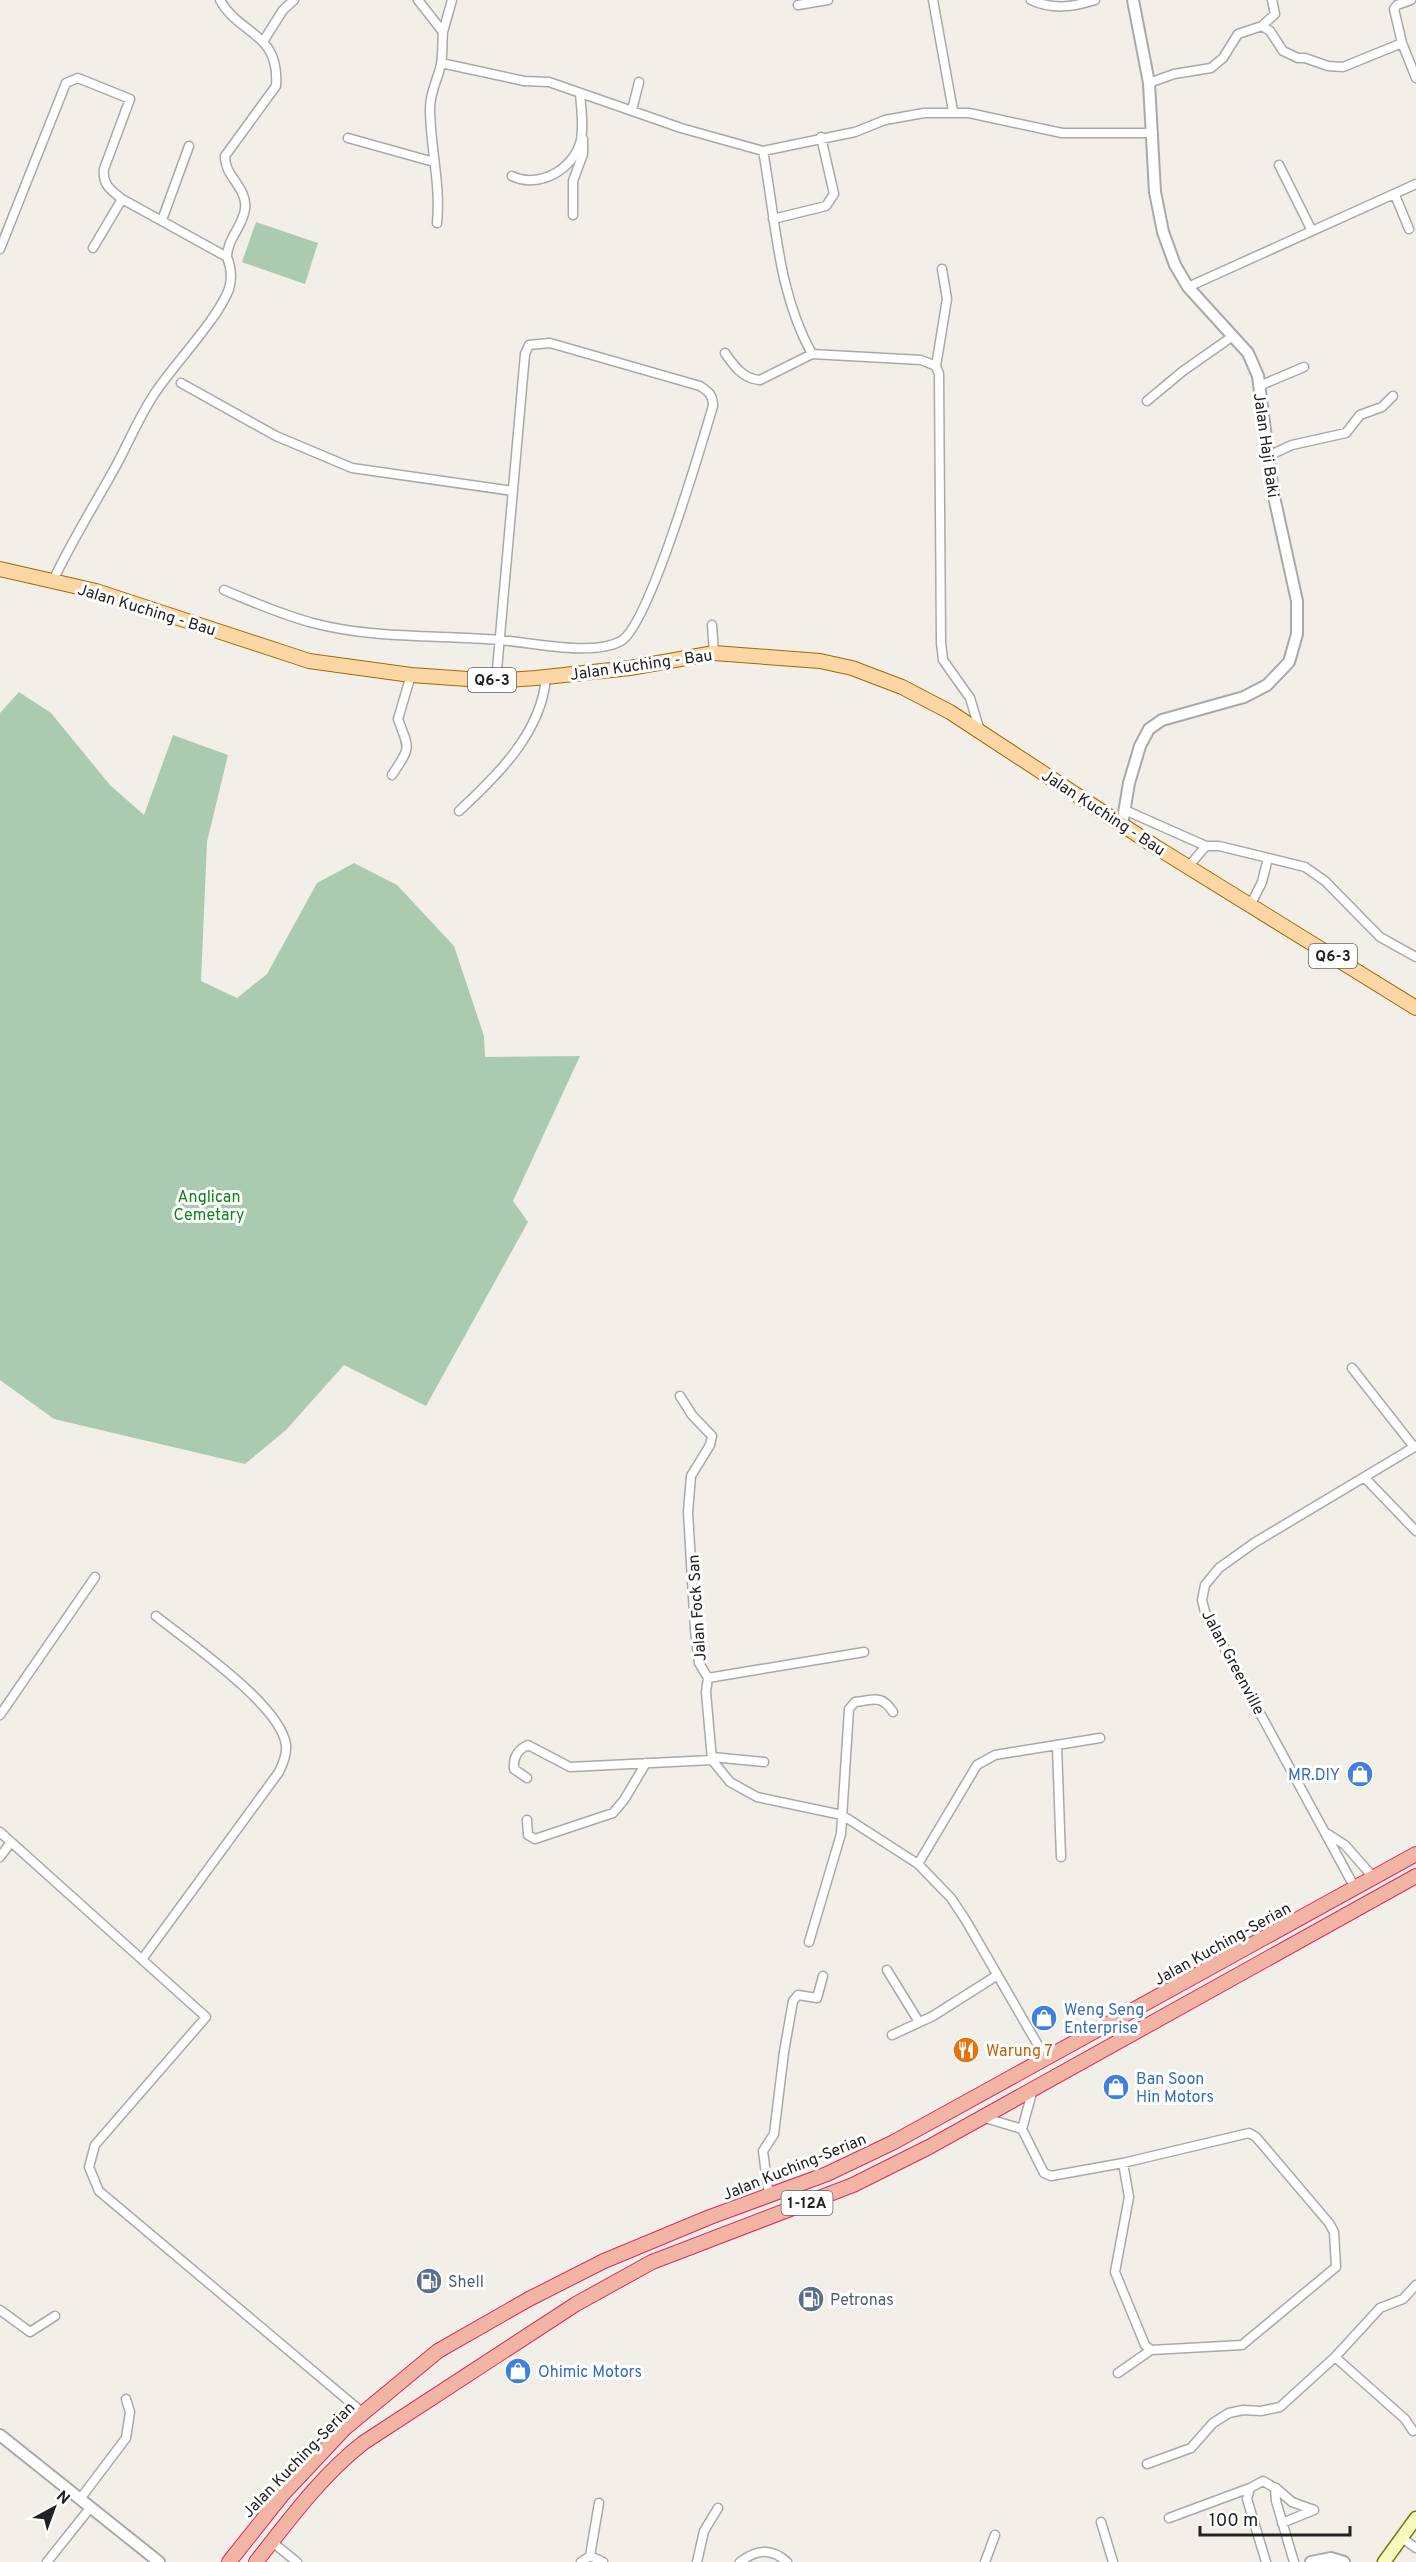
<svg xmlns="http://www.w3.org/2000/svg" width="1416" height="2562" viewBox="0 0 1416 2562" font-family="Overpass,sans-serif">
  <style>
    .cemetery { fill: #aacbaf }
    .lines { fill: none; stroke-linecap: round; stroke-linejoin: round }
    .minor-casing { stroke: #a9a9a9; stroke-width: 11 }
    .tertiary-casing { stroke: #a9a9a9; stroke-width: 14 }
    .secondary-casing { stroke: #707d05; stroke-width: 15 }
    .primary-casing { stroke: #a06b00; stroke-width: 16 }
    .trunk-casing { stroke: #dc2a67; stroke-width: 16 }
    .minor { stroke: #fff; stroke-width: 8 }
    .tertiary { stroke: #fff; stroke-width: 10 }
    .secondary { stroke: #f7fabf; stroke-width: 12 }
    .primary { stroke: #fcd6a4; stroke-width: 14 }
    .trunk { stroke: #f2b4a3; stroke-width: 14 }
    .labels { text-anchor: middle; stroke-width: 6; stroke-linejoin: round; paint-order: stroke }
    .shield { fill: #fff; stroke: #646464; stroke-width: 1.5 }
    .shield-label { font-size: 15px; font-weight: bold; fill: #222 }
    .street-label { font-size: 16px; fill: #222; stroke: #fff }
    .park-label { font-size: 16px; fill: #0c8416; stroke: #fff }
    .shop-label { font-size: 16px; fill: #366cbe; stroke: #fff; text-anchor: start }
    .food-label { font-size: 16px; fill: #c56008; stroke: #fff; text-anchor: start }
    .service-label { font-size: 16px; fill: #4e5e75; stroke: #fff; text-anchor: start }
  </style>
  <rect width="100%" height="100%" fill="#f2efe9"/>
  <!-- cemetery -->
  <path class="cemetery" d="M256 222 318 243 305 284 242 262Z
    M19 692 51 713 110 785 144 815 173 735 228 755 207 842 201 981 237 998 267 974 317 883 354 863 397 885 454 946 484 1036 485 1057 580 1056 513 1201 528 1222 426 1406 344 1365 286 1430 245 1464 54 1419 0 1380V713Z"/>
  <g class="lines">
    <defs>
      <path id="minor" d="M220 0C239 35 280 32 276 86L225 156C224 176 248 188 245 209 243 226 227 239 227 257
        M418 0 443 32C442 42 443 54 441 64 438 79 430 92 430 108 430 147 441 184 437 223
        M933 0 953 111
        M1031 0C1053 10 1073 7 1095 0
        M1272 0 1275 14 1262 26 1270 31 1283 51 1298 58H1305L1328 66 1343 67 1402 43
        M1411 0 1397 5 1394 9 1402 43 1416 78
        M798 5 828 0
        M443 32 452 0
        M264 40 283 10 294 0
        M441 63 524 81 549 82 681 128 763 151 855 132 885 120 924 113H969L1062 133H1153
        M1149 83 1174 74 1211 68 1223 58 1238 34 1262 26
        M632 110 639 82
        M348 138 434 162
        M763 151C776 220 777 291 812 354
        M1279 165 1312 231
        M512 176C538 189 574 170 581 140 584 125 581 108 580 93
        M1395 195 1409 229
        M573 215V181L583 154V139
        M773 219 826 206 834 194 821 137
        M162 220 189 146
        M93 248 122 199
        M0 249 64 88 66 83 78 78 130 99 104 169C102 185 111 190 122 199L227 257C231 267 232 279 229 289 218 319 174 364 155 393 138 418 127 447 112 473 92 509 70 544 53 581
        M1188 287 1416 184
        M725 353C734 366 743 379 760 380L812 354 921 360 936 366 939 374 941 643 943 660 970 698 980 731
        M936 366 947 299 942 269
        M181 383 276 436 352 468 513 491
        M1259 386 1304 367
        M1147 401 1183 371 1233 336
        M1268 456 1292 445 1346 433 1360 415 1382 407 1393 396
        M224 590C253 602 282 615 313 623 373 639 438 635 499 640 530 642 592 657 621 641 649 625 701 446 713 406 713 395 709 392 700 386L550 343 529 345 525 354C516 463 506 572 496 681
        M712 625 714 653
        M392 775C412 745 409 750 398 719L411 675
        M459 811C497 776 542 732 546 677
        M1127 811 1206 846
        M1188 867 1206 846H1219L1305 867 1325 881 1380 937 1416 957
        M1251 904 1262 882 1268 858
        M1352 1368 1414 1447
        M680 1396 692 1415 712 1436 710 1445 691 1476 688 1512 695 1630 699 1663 708 1678 706 1692 712 1760 730 1782 757 1797 842 1815 918 1864 951 1898 965 1919 1046 2059
        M1365 1478 1416 1531
        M708 1678 864 1652
        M0 1715 95 1577
        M1057 1747 1061 1857
        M712 1757 764 1762
        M527 1778 514 1769C513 1757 517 1750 528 1745L570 1767 712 1760
        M527 1820 528 1835 535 1839 613 1813 624 1800 646 1763
        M0 1832 206 2017 95 2145 89 2167 99 2191 363 2413
        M1328 1834 1345 1845 1373 1877
        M0 1857 11 1842
        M918 1864 977 1765 995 1755 1100 1738
        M1355 1888 1205 1612 1202 1600 1205 1585 1219 1568 1254 1543 1416 1446
        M809 1942 841 1834 849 1709 855 1702C874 1700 881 1694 893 1712
        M143 1958 279 1772C283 1764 287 1755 286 1745 281 1705 188 1642 156 1616
        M887 1970 919 2022
        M892 2035 933 2016 996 1976
        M1033 2089 1022 2129 1044 2173 1051 2176 1123 2163 1249 2133 1256 2137 1329 2223 1334 2232 1336 2267 1242 2345 1151 2350 1118 2373
        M982 2117 1022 2129
        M1123 2163 1129 2197 1115 2272 1145 2345 1151 2350
        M769 2197 763 2151 774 2134 784 2052 793 2001 798 1995 817 1998 823 1976
        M0 2310 30 2332 55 2316
        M1335 2357 1380 2308 1403 2299 1416 2285
        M1147 2464 1191 2448 1213 2423 1229 2413 1243 2410 1261 2411 1280 2407 1335 2357 1405 2419 1413 2431
        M1276 2488 1292 2502 1314 2510
        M80 2499 126 2438 130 2412 126 2399
        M1169 2518 1250 2488
        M1101 2522 1113 2562
        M1282 2523 1314 2510
        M1402 2538 1416 2548
        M272 2542 297 2562
        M590 2556 599 2503
        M47 2562 90 2508
        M581 2562 590 2556 603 2562
        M697 2562 704 2531 718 2508
        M740 2562C757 2549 771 2548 787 2562
        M985 2562 995 2535
        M1266 2562 1247 2499 1250 2488 1263 2481 1275 2488 1276 2501 1294 2562"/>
      <path id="tertiary" d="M1122 825 1129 783 1140 746 1149 729 1162 720 1244 697 1267 685 1289 662 1297 634V601L1273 492 1258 376 1248 353 1188 287 1175 265 1163 232 1155 192 1149 83 1133 0
        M0 2435 159 2562
        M1311 2562 1331 2558 1344 2562"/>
      <path id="secondary" d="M1384 2562 1416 2518"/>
      <path id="primary" d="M0 569 96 591 309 661 411 675 496 681 536 678 630 668 714 653 820 661 852 668 902 687 950 712 1156 847 1416 1008"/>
      <path id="trunk" d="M229 2562 283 2494 345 2428 438 2351 529 2299 604 2261 710 2217 827 2174 894 2142 1416 1854
        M256 2562C289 2520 321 2476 363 2443L576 2304 652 2262 853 2185 929 2147 1416 1876"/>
    </defs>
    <!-- minor casing -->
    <use href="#minor" class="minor-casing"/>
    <!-- tertiary casing -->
    <use href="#tertiary" class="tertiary-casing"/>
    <!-- secondary casing -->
    <use href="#secondary" class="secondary-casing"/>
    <!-- primary casing -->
    <use href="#primary" class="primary-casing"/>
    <!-- trunk casing -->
    <use href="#trunk" class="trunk-casing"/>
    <!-- minor -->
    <use href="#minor" class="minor"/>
    <!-- tertiary -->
    <use href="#tertiary" class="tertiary"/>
    <!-- secondary -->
    <use href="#secondary" class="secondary"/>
    <!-- primary -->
    <use href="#primary" class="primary"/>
    <!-- trunk -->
    <use href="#trunk" class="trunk"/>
  </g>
  <!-- icons -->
  <defs>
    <symbol id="shop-disc" viewBox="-11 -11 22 22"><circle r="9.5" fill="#3f7fe0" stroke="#fff"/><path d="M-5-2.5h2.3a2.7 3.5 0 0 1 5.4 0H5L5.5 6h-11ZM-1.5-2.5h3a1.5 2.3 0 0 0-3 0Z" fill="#fff"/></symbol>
    <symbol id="restaurant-disc" viewBox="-11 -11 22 22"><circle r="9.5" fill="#e8710a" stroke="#fff"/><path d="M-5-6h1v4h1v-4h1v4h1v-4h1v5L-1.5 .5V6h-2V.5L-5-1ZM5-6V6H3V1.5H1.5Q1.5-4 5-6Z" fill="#fff"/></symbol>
    <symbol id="fuel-disc" viewBox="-11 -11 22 22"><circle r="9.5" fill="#5c6f8a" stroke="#fff"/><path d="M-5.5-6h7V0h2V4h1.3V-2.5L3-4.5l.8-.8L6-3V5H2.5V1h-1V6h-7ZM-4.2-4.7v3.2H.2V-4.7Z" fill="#fff"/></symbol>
  </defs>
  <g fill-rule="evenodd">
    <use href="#shop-disc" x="1345" y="1759" width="30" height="30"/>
    <use href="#shop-disc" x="1029" y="2003" width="30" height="30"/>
    <use href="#restaurant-disc" x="951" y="2035" width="30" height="30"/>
    <use href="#shop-disc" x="1101" y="2072" width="30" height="30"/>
    <use href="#fuel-disc" x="414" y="2266" width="30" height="30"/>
    <use href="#fuel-disc" x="796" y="2284" width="30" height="30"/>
    <use href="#shop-disc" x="503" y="2356" width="30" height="30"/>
  </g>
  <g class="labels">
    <!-- shield labels -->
    <g class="shield">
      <rect x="468" y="668" width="48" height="24" rx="4.5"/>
      <rect x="1309" y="944" width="48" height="24" rx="4.5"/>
      <rect x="781.5" y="2191" width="51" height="24" rx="4.5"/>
    </g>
    <g class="shield-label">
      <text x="492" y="685">Q6-3</text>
      <text x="1333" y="961">Q6-3</text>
      <text x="807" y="2208">1-12A</text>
    </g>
    <!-- street labels -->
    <g class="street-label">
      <text transform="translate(1267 445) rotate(82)" y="6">Jalan Haji Baki</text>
      <text transform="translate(147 609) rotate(17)" y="6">Jalan Kuching - Bau</text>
      <text transform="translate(641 664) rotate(-8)" y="6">Jalan Kuching - Bau</text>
      <text transform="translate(1104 812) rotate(33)" y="6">Jalan Kuching - Bau</text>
      <text transform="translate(696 1608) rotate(-94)" y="6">Jalan Fock San</text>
      <text transform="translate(1234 1662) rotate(62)" y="6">Jalan Greenville</text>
      <text transform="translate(1222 1943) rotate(-29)" y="6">Jalan Kuching-Serian</text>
      <text transform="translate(794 2166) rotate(-22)" y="6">Jalan Kuching-Serian</text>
      <text transform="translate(298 2459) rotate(-46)" y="6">Jalan Kuching-Serian</text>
    </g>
    <!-- park labels -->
    <g class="park-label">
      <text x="209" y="1202">Anglican<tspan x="209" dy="18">Cemetary</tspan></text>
    </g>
    <!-- shop labels -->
    <g class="shop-label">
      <text x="1340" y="1780" text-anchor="end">MR.DIY</text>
      <text x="1064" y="2015">Weng Seng<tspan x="1064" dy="18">Enterprise</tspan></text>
      <text x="1136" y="2084">Ban Soon<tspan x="1136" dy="18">Hin Motors</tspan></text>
      <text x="538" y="2377">Ohimic Motors</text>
    </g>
    <!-- food labels -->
    <g class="food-label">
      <text x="986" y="2056">Warung 7</text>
    </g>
    <!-- service labels -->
    <g class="service-label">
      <text x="448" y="2287">Shell</text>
      <text x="830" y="2305">Petronas</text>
    </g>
  </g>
  <!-- north arrow -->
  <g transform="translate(54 2508) rotate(41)" stroke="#ffffff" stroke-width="4.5" paint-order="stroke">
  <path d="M0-4.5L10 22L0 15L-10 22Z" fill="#222222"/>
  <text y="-9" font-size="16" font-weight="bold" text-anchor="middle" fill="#222222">N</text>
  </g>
  <!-- scale -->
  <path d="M1200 2526v9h150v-9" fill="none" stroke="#222222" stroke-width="3"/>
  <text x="1209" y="2526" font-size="18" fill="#222222" stroke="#ffffff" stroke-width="4.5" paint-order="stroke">100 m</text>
</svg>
